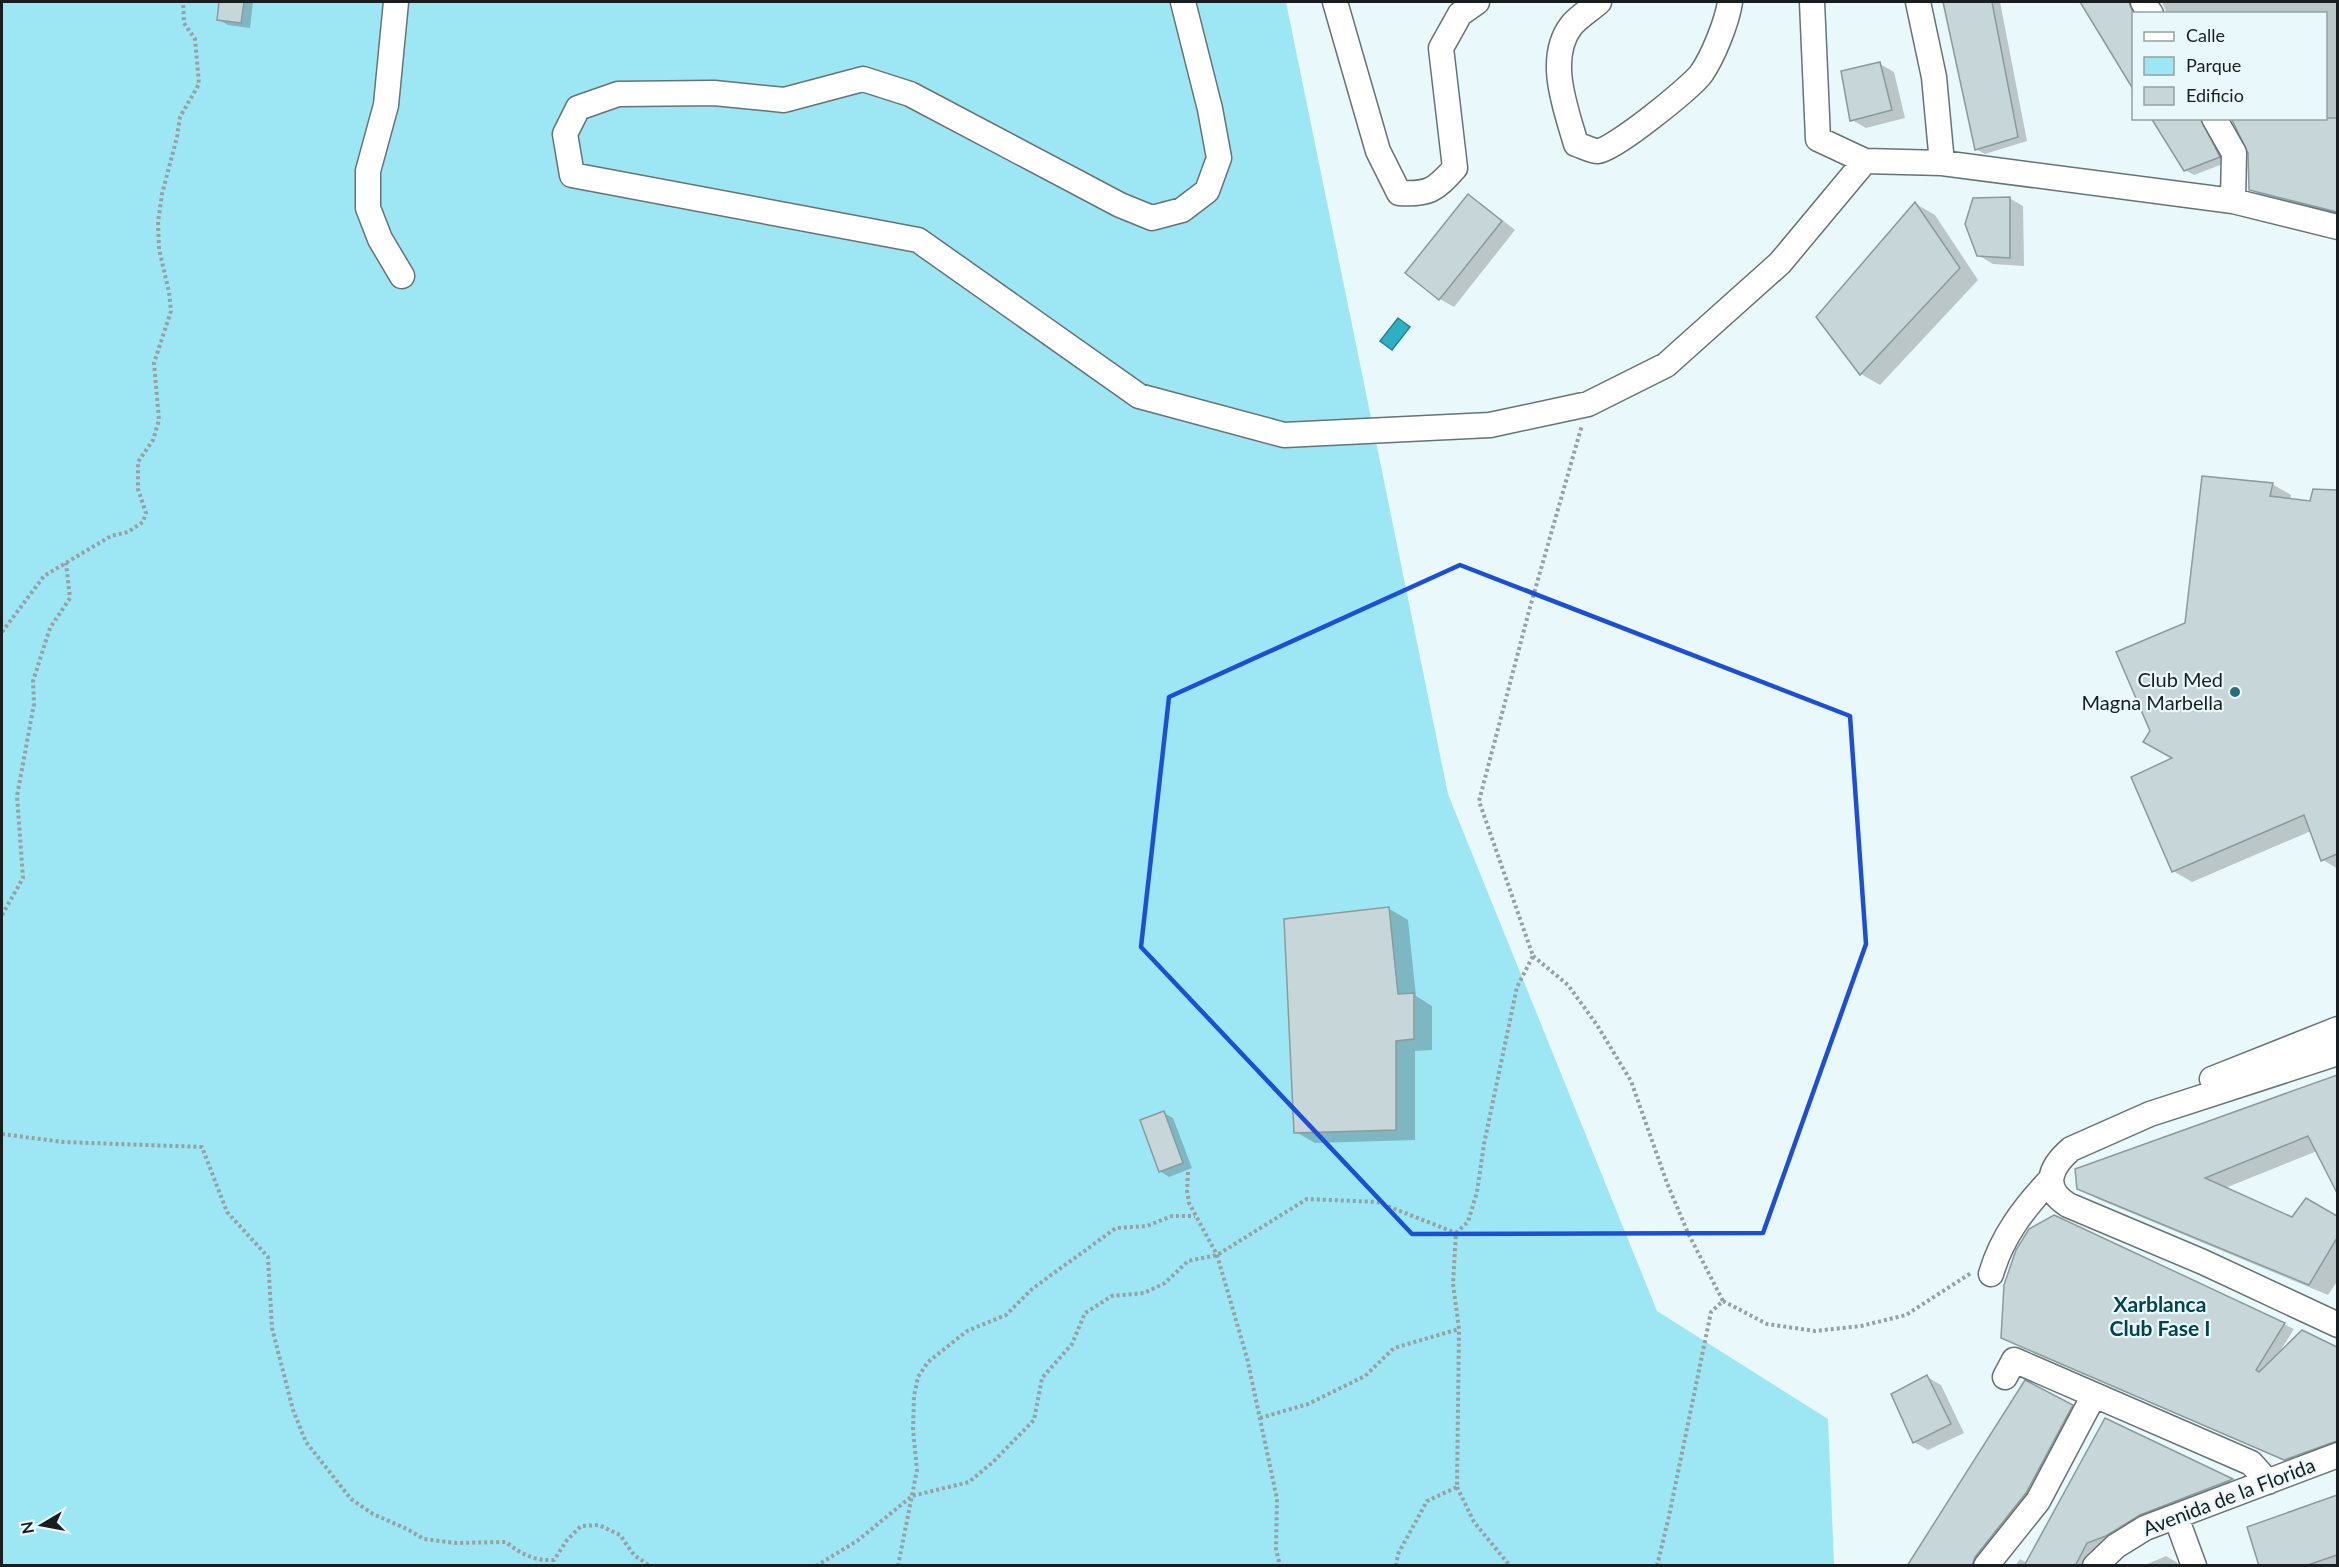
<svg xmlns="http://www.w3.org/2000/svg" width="2339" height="1567" viewBox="0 0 2339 1567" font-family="Lato,sans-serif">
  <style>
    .green { fill: #9de6f3 }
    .water { fill: #2fafc3; stroke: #288492; stroke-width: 1.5 }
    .shadow { fill: #0003 }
    .building { fill: #c6d6d9; stroke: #8b9a9c; stroke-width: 1.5 }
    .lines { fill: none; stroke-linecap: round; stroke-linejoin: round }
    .minor-casing { stroke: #657375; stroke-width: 27 }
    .path { stroke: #96a1a4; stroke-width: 4; stroke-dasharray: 3 3; stroke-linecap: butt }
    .minor { stroke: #fff; stroke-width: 24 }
    .marked { fill: none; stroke: #1d4ed8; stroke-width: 4.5; stroke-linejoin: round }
    .poi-dot { fill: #286f7b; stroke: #e9f8fb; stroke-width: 2 }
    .labels { text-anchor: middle; stroke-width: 4.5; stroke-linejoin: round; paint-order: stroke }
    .poi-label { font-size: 20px; fill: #181e1f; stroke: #e9f8fb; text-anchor: end }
    .street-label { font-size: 20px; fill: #181e1f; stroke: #e9f8fb }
    .neighbourhood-label { font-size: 21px; font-weight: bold; fill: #02434c; stroke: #e9f8fb }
  </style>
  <rect width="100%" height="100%" fill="#e9f8fb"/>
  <!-- green -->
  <path class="green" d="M2 2H1286L1448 794 1657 1311 1828 1419 1834 1565 2 1566Z"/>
  <!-- water -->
  <path class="water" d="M1398 318 1410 327 1392 350 1380 341Z"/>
  <!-- shadow -->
  <path class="shadow" d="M221 2H253L250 28 228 25 219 20Z
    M1945 2H2000L2027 141 1985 154 1976 149Z
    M2081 2H2128L2135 14H2134V86Z
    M2162 2H2338V214L2260 195 2250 189 2248 146 2326 118V14H2167Z
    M1880 64 1894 72 1905 118 1866 128 1852 120Z
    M2153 118H2210L2228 162 2194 175 2185 170Z
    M1468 196 1482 204 1515 230 1454 307 1440 299Z
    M2009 198 2023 206 2024 266 1993 264 1978 255Z
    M1916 204 1935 215 1978 280 1880 385 1861 374Z
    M2272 484 2291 495 2290 500 2312 503 2314 490 2338 492V869L2323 860 2311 831 2192 882 2173 871 2175 758 2151 731 2187 624Z
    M1388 908 1408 920 1416 996 1432 1006V1050L1415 1051V1140L1315 1143 1296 1132Z
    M2338 1077V1183L2333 1181 2317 1151 2225 1188 2293 1218 2307 1200 2338 1218V1280L2328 1295 2098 1199 2078 1188 2076 1170Z
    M1164 1113 1173 1118 1192 1168 1169 1177 1160 1171Z
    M2054 1217 2294 1329 2279 1353 2302 1332 2338 1349V1448L2294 1465 2012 1343Z
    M1927 1377 1941 1385 1964 1433 1928 1450 1914 1442Z
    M2072 1406 2081 1411 1983 1566H1909Z
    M2110 1421 2240 1485 2096 1548 2087 1566H2015L2020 1559 2027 1563Z
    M2338 1496V1566H2261L2249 1528Z
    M2166 1556 2183 1566H2143Z"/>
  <!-- building -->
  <path class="building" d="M219 2H244L241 23 217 20Z
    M1943 2H1992L2018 137 1975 150Z
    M2080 2H2129L2133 13V89Z
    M1880 62 1892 110 1850 121 1841 71Z
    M2151 118H2200L2220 157 2184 171Z
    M2231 118H2337V212L2249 190 2248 153Z
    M1468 194 1502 221 1439 300 1405 273Z
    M2010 197V258L1977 256 1965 224 1973 198Z
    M1915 202 1960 268 1860 375 1816 317Z
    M2202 476 2273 483 2270 496 2310 501 2313 489 2337 490V854L2321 861 2304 815 2172 872 2131 777 2172 758 2143 742 2150 731 2116 652 2185 623Z
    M1389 907 1398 994 1414 993V1039L1396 1041V1130L1294 1133 1284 919Z
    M2337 1075V1193L2308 1136 2205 1178 2292 1217 2306 1198 2337 1216V1238L2309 1285 2077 1189 2075 1169Z
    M1164 1111 1183 1163 1159 1172 1140 1120Z
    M2054 1215 2285 1323 2256 1370 2259 1372 2302 1330 2337 1347V1441L2284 1460 2001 1338 2004 1285 2016 1250 2029 1229Z
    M1927 1375 1951 1424 1913 1443 1891 1394Z
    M2025 1380 2073 1405 2026 1493 1975 1557 1972 1566H1907Z
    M2105 1418 2233 1479 2140 1515 2106 1536 2087 1543 2075 1566H2024Z
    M2337 1495V1555L2305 1566H2259L2247 1527Z"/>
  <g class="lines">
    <defs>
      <path id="minor" d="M396 2 386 105 368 171V208L380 239 402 276
        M1183 2 1210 109 1219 158 1207 191 1182 210 1152 218 1120 205 910 94 863 79 784 100 714 93 618 94 578 108 565 134 572 175 918 240 1139 396 1284 435 1490 425 1588 404 1666 365 1780 263 1865 161
        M1335 2 1378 151 1399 193C1429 195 1435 190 1455 168L1441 48 1460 14 1477 2
        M1599 2C1590 10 1578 17 1571 26 1546 59 1566 109 1576 144 1583 146 1591 151 1598 151 1614 150 1690 88 1701 74 1713 57 1727 22 1730 2
        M1812 2 1818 139 1865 161 1942 163 2233 201 2338 227
        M1918 2 1934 77 1942 163
        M2143 2 2151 14
        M2214 118 2234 153 2233 201
        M2338 1053 2150 1114 2071 1149C2050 1167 2041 1188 2068 1205L2203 1262 2338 1325
        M2212 1079 2338 1029
        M1991 1274C2002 1236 2024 1208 2051 1179
        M2005 1377 2014 1360 2251 1463 2268 1482
        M2176 1517 2194 1566
        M1986 1566 2038 1501 2094 1395
        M2095 1566 2116 1546 2145 1528 2338 1455"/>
    </defs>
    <!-- minor casing -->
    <use href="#minor" class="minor-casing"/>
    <!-- path -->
    <path class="path" d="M2 632 44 576 111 536 128 532 143 522 146 513 138 489V462L153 440 159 420 154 363 171 311 169 292 159 249 158 222 162 194 177 137 180 117 199 84 195 39 184 23 183 2
      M2 915 23 878 17 796 34 704 33 681 50 628 70 598 66 563
      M1533 956 1568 985 1597 1025 1631 1081 1667 1183 1688 1233 1723 1301
      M2 1134 63 1142 202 1147 227 1212 268 1257 272 1328 293 1410 306 1442 351 1499 373 1514 407 1529 424 1539 456 1543 506 1542C521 1554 534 1561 554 1560L567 1540 581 1526 599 1525 620 1535 634 1555 650 1566
      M1188 1172 1187 1191 1189 1203 1217 1255 1247 1358 1277 1499 1276 1549 1280 1566
      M1260 1418 1308 1404 1365 1376 1394 1348 1459 1329
      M1457 1487 1474 1522 1510 1566
      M816 1566 857 1541 912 1496 969 1482 993 1462 1034 1420 1042 1378 1072 1344 1085 1313 1112 1296 1144 1293 1165 1283 1188 1261 1217 1255 1307 1199 1377 1202 1456 1233
      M898 1566 917 1470 913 1430 914 1396 918 1377 928 1362 967 1331 1006 1315 1032 1289 1116 1228 1147 1226 1172 1216H1195
      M1396 1566 1398 1554 1427 1501 1457 1487 1459 1329 1453 1284 1456 1233 1468 1222 1477 1192 1484 1144 1517 987 1533 956 1479 801 1529 611 1582 425
      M1657 1566 1669 1516 1711 1312 1723 1301 1767 1324 1815 1331 1861 1326 1906 1315 1971 1273"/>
    <!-- minor -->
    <use href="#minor" class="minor"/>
  </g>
  <!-- marked area -->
  <path class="marked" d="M1460 565 1850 716 1866 944 1763 1233 1412 1234 1141 947 1169 697Z"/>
  <!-- markers -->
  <circle class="poi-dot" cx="2235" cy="692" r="6"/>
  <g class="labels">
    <!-- poi labels -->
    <g class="poi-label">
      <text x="2223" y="687">Club Med<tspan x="2223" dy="23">Magna Marbella</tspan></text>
    </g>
    <!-- street labels -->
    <g class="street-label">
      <text transform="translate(2229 1497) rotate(-21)" y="7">Avenida de la Florida</text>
    </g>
    <!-- neighbourhood labels -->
    <g class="neighbourhood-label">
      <text x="2160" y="1312">Xarblanca<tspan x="2160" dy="24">Club Fase I</tspan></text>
    </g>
  </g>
  <!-- border -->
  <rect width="2339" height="1567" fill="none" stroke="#181e1f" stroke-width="6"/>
  <!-- legend -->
  <rect x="2132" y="12" width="195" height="108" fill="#e9f8fb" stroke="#95a1a3" stroke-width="1.5"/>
  <rect x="2144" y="32" width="30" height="9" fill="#ffffff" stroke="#95a1a3" stroke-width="1.5"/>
  <text x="2186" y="42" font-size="18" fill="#181e1f">Calle</text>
  <rect x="2144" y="57" width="30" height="18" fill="#9de6f3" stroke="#95a1a3" stroke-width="1.5"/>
  <text x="2186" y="72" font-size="18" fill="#181e1f">Parque</text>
  <rect x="2144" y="87" width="30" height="18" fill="#c6d6d9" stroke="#95a1a3" stroke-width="1.5"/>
  <text x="2186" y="102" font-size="18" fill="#181e1f">Edificio</text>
  <!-- north arrow -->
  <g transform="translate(42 1525) rotate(260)" stroke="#e9f8fb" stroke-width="4.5" paint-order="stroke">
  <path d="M0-4.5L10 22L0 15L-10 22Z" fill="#181e1f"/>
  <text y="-9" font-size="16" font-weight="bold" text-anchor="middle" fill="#181e1f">N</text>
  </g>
</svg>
